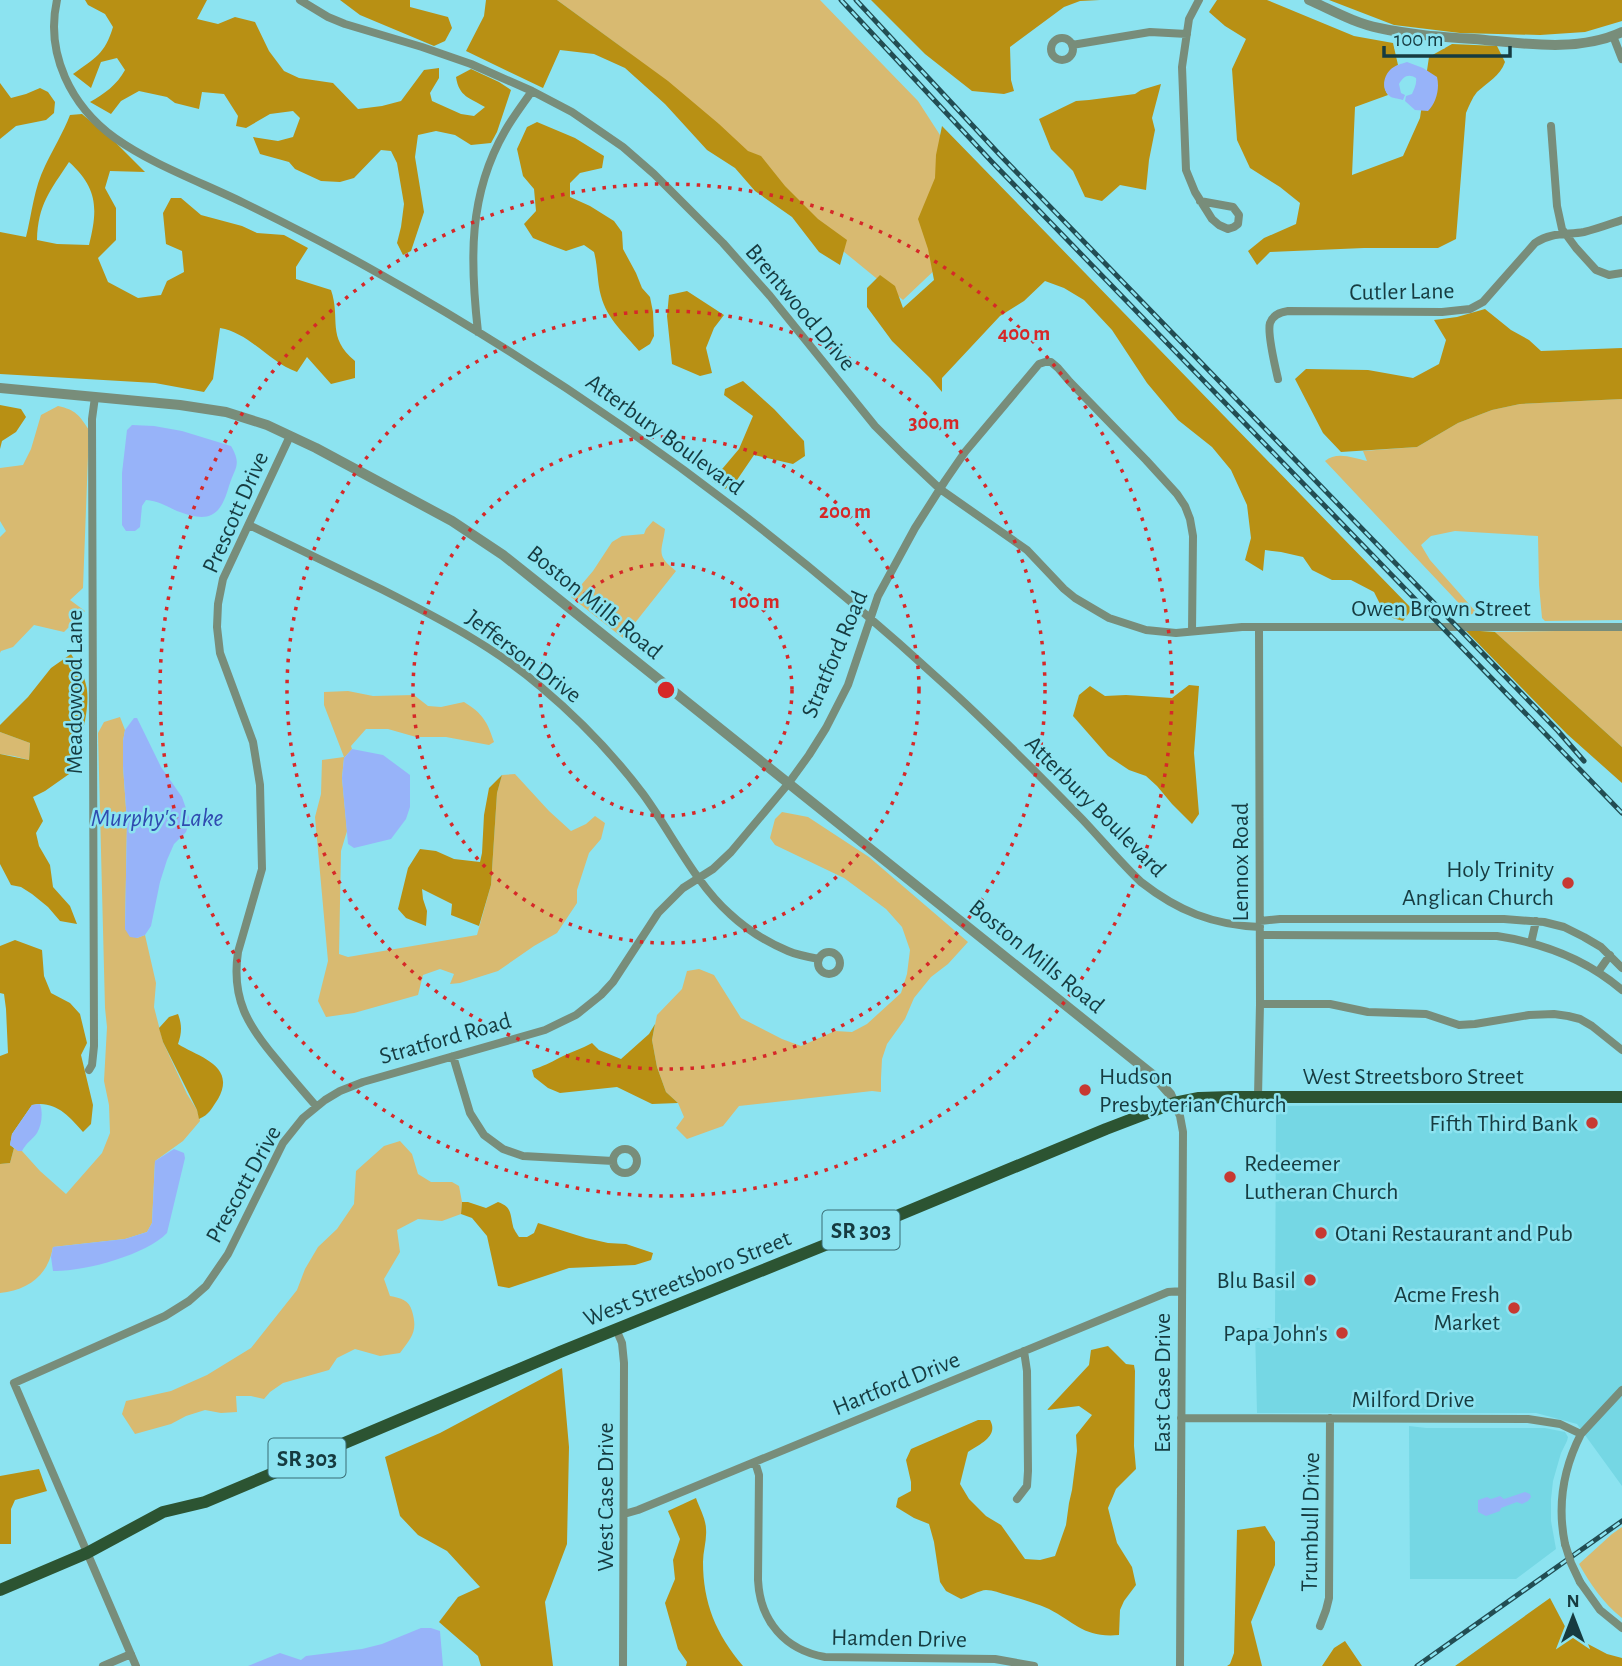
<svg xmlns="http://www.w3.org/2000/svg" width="1622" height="1666" viewBox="0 0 1622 1666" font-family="'Alegreya Sans',sans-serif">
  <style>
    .built { fill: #75d7e4 }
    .green { fill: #d8ba71 }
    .forest { fill: #b89014; fill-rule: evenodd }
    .water { fill: #97b3f9 }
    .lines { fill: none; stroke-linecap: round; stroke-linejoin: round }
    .minor { stroke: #788d7a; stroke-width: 8 }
    .tertiary { stroke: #788d7a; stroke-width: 10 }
    .primary { stroke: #2c5432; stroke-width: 12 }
    .rail-casing { stroke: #224d53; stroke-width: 5 }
    .rail { stroke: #8ce3f0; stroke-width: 2.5; stroke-dasharray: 8; stroke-linecap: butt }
    .minor-bridge { stroke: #788d7a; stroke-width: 8 }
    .ring { fill: none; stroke: #d62828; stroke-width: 3.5; stroke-dasharray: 3.5 7 }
    .poi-dot { fill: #c73932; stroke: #8ce3f0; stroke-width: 2.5 }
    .labels { text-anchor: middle; stroke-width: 5; stroke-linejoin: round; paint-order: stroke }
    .shield { fill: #8ce3f0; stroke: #396d75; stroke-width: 2 }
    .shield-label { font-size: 23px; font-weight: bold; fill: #163b40 }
    .street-label { font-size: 24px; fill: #163b40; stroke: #8ce3f0 }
    .poi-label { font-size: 24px; fill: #163b40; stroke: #8ce3f0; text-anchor: end }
    .water-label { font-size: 26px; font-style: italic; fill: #304bb0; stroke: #8ce3f0 }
    .centre { fill: #d62828; stroke: #8ce3f0; stroke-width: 3.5 }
    .ring-label { font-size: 21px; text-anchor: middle; font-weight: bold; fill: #d62828; stroke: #8ce3f0; stroke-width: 5; stroke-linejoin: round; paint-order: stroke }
  </style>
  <rect width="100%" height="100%" fill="#8ce3f0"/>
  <!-- built -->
  <path class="built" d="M1622 1103V1486L1577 1424 1536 1413H1257L1255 1328H1275L1276 1106Z
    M1409 1426 1426 1428H1545L1565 1432 1568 1437 1567 1441 1561 1453 1553 1481 1551 1499V1521L1556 1549 1516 1579H1410Z"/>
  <!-- green -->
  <path class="green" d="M557 0H820L918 101 962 169 996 212 903 300 832 242 628 52Z
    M1622 399V620L1545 621 1542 618 1539 585 1538 536 1455 531 1431 536 1421 545 1430 560 1476 612 1470 615 1325 461C1337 451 1353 458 1367 461L1363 451 1417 447 1458 423 1492 410 1520 404Z
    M58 406C76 410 79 415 89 430L83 588 70 600 85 611 64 632 34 625 13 647 1 651 0 653V537L6 531 0 521V468L23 465 31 449 41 415Z
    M653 521 665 529C662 552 655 555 676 571L623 638 571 597 593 571 612 542 622 536 644 534 646 529Z
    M1622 630V747L1495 632Z
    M348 691 373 696 414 695 428 706 441 707 464 702C483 714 487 721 494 742L489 745 446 737H416L388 729H366L351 746 352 749 344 758 342 778 347 831 341 851 339 954 348 957 477 935 491 885 497 793 502 775 515 774 549 811 571 831 586 824 595 816 605 823 601 839 589 853 577 890V903L557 933 534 946 498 971 460 983 450 984 454 974 440 969 423 975 418 995 354 1013 326 1017 318 1001 328 961 315 817 321 794 322 760 344 757 324 705V692Z
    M120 717 125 730 123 741V766L127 822 125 929 137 938 145 935 156 983 154 1007 163 1042 187 1094 197 1110 200 1121 183 1141 155 1161 152 1223 147 1232 125 1239 53 1247C48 1276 28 1290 0 1293V1164L10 1163 14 1148 22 1151 40 1171 66 1194 102 1153 110 1133 109 1105 104 1081 107 1027 105 1008 98 733 104 722Z
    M0 732 30 743 29 760 14 756 0 754Z
    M782 812 808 817 869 857 968 942 948 964 931 977 914 998 905 1019 887 1044 882 1059 881 1078V1092L872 1091 739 1106 723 1126 687 1139 676 1128 684 1117 678 1103 666 1092 657 1067 652 1040 657 1015 682 989 687 971 699 969 714 975 741 1018 782 1039 801 1046 835 1031 852 1032 867 1024 901 993 907 974 910 950 902 927 886 909 844 878 775 845 770 838 775 819Z
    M400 1141 412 1154 418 1174 431 1182H452L459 1186 462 1202 461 1214 442 1221 418 1219 397 1230 400 1252 384 1279 390 1296C401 1298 409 1300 412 1311 418 1331 412 1337 400 1353L380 1356 355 1349 337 1358 329 1370 283 1383 270 1392 264 1399 251 1396H236L237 1412 221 1413 205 1410 186 1416 171 1424 135 1434 122 1414 126 1401 171 1391 207 1375 251 1348 297 1290 305 1269 318 1247 337 1229 354 1204 356 1171 384 1146Z
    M1622 1527V1618C1603 1603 1591 1585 1579 1564L1612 1534Z"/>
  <!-- forest -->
  <path class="forest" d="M85 0H207L197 19 218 24 235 17 255 22 269 51 284 71 299 78 333 83 358 109 382 106 401 101 424 70 439 68V78L430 93 432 101 461 114 474 116 485 107C470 98 459 97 456 77L471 69 499 82 511 90 497 132 491 143 471 145 455 135 436 131 418 135 415 157 424 212 411 251 403 255 397 243 401 227 404 204 397 163 391 151 381 150 354 178 340 182 321 181 295 169 289 162 260 154 253 137 278 141 293 137 300 118 293 111 270 114 246 128 236 126 238 116 224 94 202 92 199 109 175 103 167 97 139 91 121 101 111 114 90 102C104 94 117 85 125 70L117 58 101 62 91 88 73 74C95 58 105 54 113 27L105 14 88 5Z
    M340 0H410V7L448 17 452 28 445 41 434 46 360 15Z
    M486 0H557L668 81 719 124 748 151 761 156 785 186 818 219 847 240 840 265 819 252 792 217 755 191 735 168 707 150 665 104 625 68 594 54 560 50 543 88 466 51 484 16Z
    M871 0H1100L1080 1 1064 7 1010 47 1011 80 1014 91 1004 94 972 91 925 54Z
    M1217 0H1267L1354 36 1393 43 1398 65C1387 72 1380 84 1388 95L1355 107 1352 175 1403 156 1420 118 1429 57 1452 44 1497 46 1505 62C1500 76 1488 82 1477 92 1472 98 1469 106 1466 113L1456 239 1438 248H1364L1270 252 1257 265 1248 251 1264 238 1296 224 1300 203 1280 187 1250 168 1237 140 1232 69 1246 39 1225 26 1209 12Z
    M1329 0H1622V21L1585 32 1540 35 1460 33 1394 25Z
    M0 83 11 98 26 94 40 88 48 92 55 102 54 113 46 120 16 126 0 139Z
    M1161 84 1152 118 1155 130 1149 160 1146 190 1120 185 1102 201 1085 197 1073 171 1051 149 1039 119 1076 101 1089 100 1135 94 1141 90Z
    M82 114 115 142 145 172 110 171 105 188 116 208V240L98 258 108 282 138 298 161 295 167 281 184 272 182 251 166 244 163 213 171 198H181L201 215 242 226 257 233 284 235 308 248 296 267V279L331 290C341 319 326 337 355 361V378L331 384 307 357 297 372C269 362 250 333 220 328L213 379 204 392 155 383 0 374V232L26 237C32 213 34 188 45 166 53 149 63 133 70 115ZM69 162C98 188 98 209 89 245L57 244 37 240C38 204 50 191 69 162Z
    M537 122 575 138 604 156 602 168 580 173 570 183V197L590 206 614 221 622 232 623 249 636 273 642 288 650 297 653 312 654 336 650 344 639 351C625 334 607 319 601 296 597 282 598 267 594 252L584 245 566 251 550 245 533 238 524 224 536 211 534 189 523 176 517 149 527 127Z
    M942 126 1412 609 1403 621 1386 616 1374 592 1351 580H1332L1312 570 1303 557 1281 552 1265 550 1263 571 1245 560 1251 538 1247 505 1231 470 1212 447 1178 420 1147 383 1112 330 1084 300 1064 288 1045 281 1024 301 1000 316 942 378V392L930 378 892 341 867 307V288L880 275 895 286 903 308 934 280 928 249 918 219 935 178 936 155Z
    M687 291 724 315 714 328 706 348 712 373 700 376 672 364 667 316 669 295Z
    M1485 309 1511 330 1529 340 1541 351 1622 348V399L1520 404 1492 410 1458 423 1417 447 1341 452 1323 433 1295 379 1306 369 1368 370 1413 378 1439 364 1446 340 1434 320 1457 317Z
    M743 381 774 409 804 441 805 456 793 464 754 455 737 480 725 489 712 481 739 449 753 416 724 395 725 389Z
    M0 405 21 409 26 417 16 432 2 441 0 449Z
    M1465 630 1495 632 1622 747V783L1567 734Z
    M71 654C77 664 84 674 86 685 90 699 85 726 80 740 75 753 72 758 72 772L45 791 33 797 43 821 36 833 39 846 50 865 53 887 70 906 77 924 60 921 48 907 32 894 21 887 11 885 0 864V754L29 760 30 743 0 732V725L28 697 51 668Z
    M1189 685 1199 686 1194 753 1199 814 1192 824 1172 804 1157 786 1146 776 1129 770 1108 756 1073 716 1079 695 1090 686 1105 696 1126 695 1172 698Z
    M502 775 497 793 491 885 479 926 451 915 452 904 422 889 423 899 427 911 426 926 406 918 398 909 408 868 420 849 436 851 454 859 480 862 482 853 484 815 489 788Z
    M15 940 42 950 44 976 51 993 70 1003 80 1014 87 1043 81 1055 93 1105 91 1124 83 1132C69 1116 55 1100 32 1105L12 1134 10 1145 14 1148 10 1163 0 1164V1056L8 1053 6 1009 4 994 0 993V946Z
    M178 1014C182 1025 182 1032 178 1044 198 1057 237 1065 218 1099 212 1108 209 1115 199 1119L197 1110 163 1042 159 1028 169 1017Z
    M655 1024 652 1040 657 1067 666 1092 678 1103 652 1104 617 1087 560 1093 548 1088 534 1077 532 1070C543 1066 550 1063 559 1058 570 1052 582 1049 592 1043L599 1050 621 1059 649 1034Z
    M462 1202H468L486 1208 498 1202C512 1207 510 1214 513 1226 513 1228 517 1234 519 1237H527L534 1233 538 1223 586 1238 608 1243 626 1244 653 1253 651 1260 635 1265 569 1268 509 1288 498 1286 487 1236 472 1218 461 1214Z
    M1108 1346 1126 1364 1134 1365 1135 1371 1134 1446 1136 1469 1116 1489 1108 1508 1117 1543 1132 1567 1136 1585 1124 1601 1120 1610 1119 1635C1084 1638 1076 1623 1049 1609 1035 1603 1021 1599 1007 1595 1000 1593 993 1590 986 1590 980 1590 968 1597 961 1599L946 1591 940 1582 934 1542 929 1524 914 1518 896 1507 898 1498 911 1491V1482L906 1460 911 1449 978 1420H990C999 1436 980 1444 968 1452L960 1484 969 1499 986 1516 1001 1525 1025 1559 1040 1560 1055 1556 1066 1525 1069 1503 1072 1490 1077 1451 1076 1435 1092 1415 1079 1406 1047 1410 1089 1365 1091 1350Z
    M562 1368 569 1447 567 1544 545 1602 553 1666H481L478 1656 439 1622 458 1597 480 1587 447 1551 418 1535 400 1516 385 1457 440 1433Z
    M39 1469 47 1491 15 1500 11 1509V1544H0V1476Z
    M696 1498C699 1507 706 1519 706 1529 707 1540 703 1551 703 1562 703 1603 716 1634 743 1666H686L687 1662 678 1649 665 1603 675 1579 673 1560 680 1539 668 1511Z
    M1265 1526 1275 1542V1565L1251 1622 1262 1666H1227L1230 1664 1234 1653 1237 1530Z
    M1550 1598 1569 1634 1607 1654 1622 1658V1666H1455Z
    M1345 1641 1362 1666H1322L1334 1648Z"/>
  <!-- water -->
  <path class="water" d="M1407 62 1423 68 1437 77C1440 89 1436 103 1428 111L1415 110 1405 101 1406 96 1412 94C1414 89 1417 84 1416 78 1408 73 1403 77 1399 84L1401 93 1405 95 1403 100C1401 99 1393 98 1391 97 1381 91 1383 77 1390 70 1395 65 1401 64 1407 62Z
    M132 425 154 426 182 431 231 446C242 465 235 467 229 486 220 518 208 523 177 511 166 506 158 501 146 500L142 506 140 527 135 531H126L122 525V473L127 430Z
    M134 718H137L140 724 161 767 182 797 190 820 186 832 174 844 167 860 160 882 151 926 145 935 137 938 130 937 125 929 127 822 123 766V741L125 730Z
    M352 749 383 755 410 775V807L406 819 391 839 354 848 348 844 342 778 344 758Z
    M40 1104C43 1112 42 1125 37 1133 33 1139 26 1143 22 1151H18L10 1145 12 1134 32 1105Z
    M174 1149 184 1153 185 1158 167 1233C146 1255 83 1272 53 1271L51 1257 53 1247 125 1239 147 1232 152 1223 155 1161Z
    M1525 1492 1530 1494 1531 1497 1528 1501 1522 1504 1517 1502 1501 1508 1500 1511 1486 1516 1478 1512V1500L1487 1497 1491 1499 1500 1496 1504 1499Z
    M421 1628H431L440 1631 443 1666H248L280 1653 301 1660 306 1656 362 1649 382 1644Z"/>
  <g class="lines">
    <!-- minor -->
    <path class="minor" d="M57 0C45 54 71 106 115 138 153 165 201 182 244 203 289 225 334 248 378 273 582 388 771 525 943 683 991 726 1037 773 1082 819 1102 840 1120 862 1141 882 1178 911 1213 925 1260 927
      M300 0 328 17 345 24 422 47 471 64 532 91 572 112 623 147 654 174 723 243 770 296 875 426 903 454 940 489 1027 550 1064 589 1075 598 1109 618 1146 630 1176 633 1242 627H1622
      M1199 0 1189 19 1182 67 1186 170 1195 192 1212 219 1219 225 1228 229 1234 227 1238 224 1239 215 1233 207 1200 201
      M1613 36 1622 59
      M1051 49a11 11 0 1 1 22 0a11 11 0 1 1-22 0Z
      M1072 45 1150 32 1187 34
      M1551 126 1557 206 1562 229 1576 248 1596 270 1609 275 1622 273
      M478 332C470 261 468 195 505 131 513 117 523 104 532 91
      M1278 379C1275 366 1267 333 1270 323 1273 314 1281 312 1288 311L1442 312 1470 309 1483 302 1535 243C1551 232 1567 235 1584 232 1597 229 1610 224 1622 220
      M290 436 223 579 218 604 217 627 220 653 253 742 260 785 262 869 238 952C231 999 248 1026 277 1060 290 1076 303 1091 316 1106
      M249 525C294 547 338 568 383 590 438 618 493 646 541 687 579 719 613 754 643 794 671 832 695 883 730 914 747 930 767 942 788 951 797 955 808 957 819 959
      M1260 921 1280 919H1504L1544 922 1564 927 1584 937 1601 947 1622 968
      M1260 935 1497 936C1543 943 1586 959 1622 990
      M1531 943 1536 921
      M818 963a11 11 0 1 1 22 0a11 11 0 1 1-22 0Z
      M1598 972 1610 955
      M1260 1004H1330L1368 1012 1426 1014 1459 1025 1475 1024 1529 1015 1554 1014 1568 1016 1580 1019 1592 1026 1622 1050
      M453 1056 470 1113 484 1135 503 1149 523 1156 613 1161
      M89 1070 92 1065 94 1046 92 419 95 397
      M1258 1097 1260 1004 1259 627
      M1174 1103 1180 1116 1183 1132 1180 1666
      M613 1161a12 12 0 1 1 24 0a12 12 0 1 1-24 0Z
      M616 1329 622 1343 624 1363 623 1666
      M1181 1418 1528 1419 1560 1424 1581 1434 1622 1390
      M755 1462 759 1475 758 1580C760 1621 785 1650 825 1657L995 1659 1034 1666
      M1017 1499 1027 1486 1028 1471 1027 1371 1024 1351
      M624 1514 638 1510 1168 1292 1182 1291
      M1565 1544C1557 1505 1563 1469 1581 1434
      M1580 1582 1600 1610 1622 1628
      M1320 1626 1326 1610 1329 1598 1330 1418
      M103 1666 131 1654
      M136 1666 14 1383 165 1316 189 1301 206 1286 228 1254 283 1143 303 1118 325 1100 340 1091 363 1082 545 1030 576 1015 601 995 613 982 658 913 683 888 713 869 731 852 788 784 809 755 826 728 848 685 878 596 915 528 945 481 965 452 1039 364 1045 362H1051L1058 368 1070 382 1146 460 1177 494 1185 506 1190 519 1193 536 1192 631"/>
    <!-- tertiary -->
    <path class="tertiary" d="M1309 0C1332 10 1354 23 1379 28 1410 35 1442 37 1474 39 1522 43 1577 53 1622 32
      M0 388 180 405 226 412 267 425 316 448 452 521 503 555 542 586 1154 1076 1170 1094 1174 1103"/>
    <!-- primary -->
    <path class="primary" d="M0 1590 87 1553 163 1512 205 1502 560 1352 887 1220 1106 1129 1174 1103 1199 1098 1231 1097H1622"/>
    <defs>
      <path id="rail" d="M841 0 992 162 1622 813
        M856 0 1000 155 1558 731 1584 761
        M1417 1666 1622 1521"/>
    </defs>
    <!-- rail casing -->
    <use href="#rail" class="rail-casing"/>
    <!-- rail -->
    <use href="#rail" class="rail"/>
    <!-- minor-bridge -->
    <path class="minor-bridge" d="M1565 1544 1571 1563 1580 1582"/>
  </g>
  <!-- distance rings -->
  <g class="ring">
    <circle cx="666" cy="690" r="126"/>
    <circle cx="666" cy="690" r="253"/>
    <circle cx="666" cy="690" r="379"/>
    <circle cx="666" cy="690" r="506"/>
  </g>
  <!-- markers -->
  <g class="poi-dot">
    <circle cx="1568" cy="883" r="7"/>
    <circle cx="1085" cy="1090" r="7"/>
    <circle cx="1592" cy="1123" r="7"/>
    <circle cx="1230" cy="1177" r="7"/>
    <circle cx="1321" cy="1233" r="7"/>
    <circle cx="1310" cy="1280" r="7"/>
    <circle cx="1514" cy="1308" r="7"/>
    <circle cx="1342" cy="1333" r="7"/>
  </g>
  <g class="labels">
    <!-- shield labels -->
    <g class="shield">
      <rect x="822.5" y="1210.5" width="77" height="39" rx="5"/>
      <rect x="268.5" y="1438.5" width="77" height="39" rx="5"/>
    </g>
    <g class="shield-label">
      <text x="861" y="1238">SR 303</text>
      <text x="307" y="1466">SR 303</text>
    </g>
    <!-- street labels -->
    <g class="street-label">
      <text transform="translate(1402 291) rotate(-1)" y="8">Cutler Lane</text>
      <text transform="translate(801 307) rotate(50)" y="8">Brentwood Drive</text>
      <text transform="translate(665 434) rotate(36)" y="8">Atterbury Boulevard</text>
      <text transform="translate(235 512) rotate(-66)" y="8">Prescott Drive</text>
      <text transform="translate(595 602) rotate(39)" y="8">Boston Mills Road</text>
      <text x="1441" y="616">Owen Brown Street</text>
      <text transform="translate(834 654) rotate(-67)" y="8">Stratford Road</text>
      <text transform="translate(524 656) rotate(37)" y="8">Jefferson Drive</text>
      <text transform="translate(74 692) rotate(-90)" y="8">Meadowood Lane</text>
      <text transform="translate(1096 806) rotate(45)" y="8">Atterbury Boulevard</text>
      <text transform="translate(1240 862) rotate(-90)" y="8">Lennox Road</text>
      <text transform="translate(1037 956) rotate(39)" y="8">Boston Mills Road</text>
      <text transform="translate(445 1038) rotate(-16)" y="8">Stratford Road</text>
      <text x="1413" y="1084">West Streetsboro Street</text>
      <text transform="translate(243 1184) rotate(-61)" y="8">Prescott Drive</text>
      <text transform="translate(687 1278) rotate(-22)" y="8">West Streetsboro Street</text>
      <text transform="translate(896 1383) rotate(-22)" y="8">Hartford Drive</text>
      <text transform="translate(1162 1383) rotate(-90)" y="8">East Case Drive</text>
      <text x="1413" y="1407">Milford Drive</text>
      <text transform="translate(605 1497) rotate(-90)" y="8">West Case Drive</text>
      <text transform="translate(1310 1522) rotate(-89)" y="8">Trumbull Drive</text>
      <text transform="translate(899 1638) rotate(1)" y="8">Hamden Drive</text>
    </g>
    <!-- poi labels -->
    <g class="poi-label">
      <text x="1554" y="877">Holy Trinity<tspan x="1554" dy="28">Anglican Church</tspan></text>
      <text x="1099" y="1084" text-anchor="start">Hudson<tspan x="1099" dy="28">Presbyterian Church</tspan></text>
      <text x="1578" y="1131">Fifth Third Bank</text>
      <text x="1244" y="1171" text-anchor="start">Redeemer<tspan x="1244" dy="28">Lutheran Church</tspan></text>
      <text x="1335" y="1241" text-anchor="start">Otani Restaurant and Pub</text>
      <text x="1296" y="1288">Blu Basil</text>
      <text x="1500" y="1302">Acme Fresh<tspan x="1500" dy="28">Market</tspan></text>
      <text x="1328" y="1341">Papa John's</text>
    </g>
    <!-- water labels -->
    <g class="water-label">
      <text x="157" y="826">Murphy's Lake</text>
    </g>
  </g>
  <circle cx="666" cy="690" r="10" class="centre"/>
  <g class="ring-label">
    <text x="1024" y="340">400 m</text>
    <text x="934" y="429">300 m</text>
    <text x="845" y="518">200 m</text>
    <text x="755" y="608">100 m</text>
  </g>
  <!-- north arrow -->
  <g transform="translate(1573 1617)" stroke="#8ce3f0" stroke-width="5" paint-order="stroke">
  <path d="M0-5L12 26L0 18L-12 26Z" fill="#163b40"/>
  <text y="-10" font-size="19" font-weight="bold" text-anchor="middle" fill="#163b40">N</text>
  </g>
  <!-- scale -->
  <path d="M1384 46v10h126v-10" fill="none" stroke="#163b40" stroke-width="3.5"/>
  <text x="1394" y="46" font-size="21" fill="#163b40" stroke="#8ce3f0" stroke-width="5" paint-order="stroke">100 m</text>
</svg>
